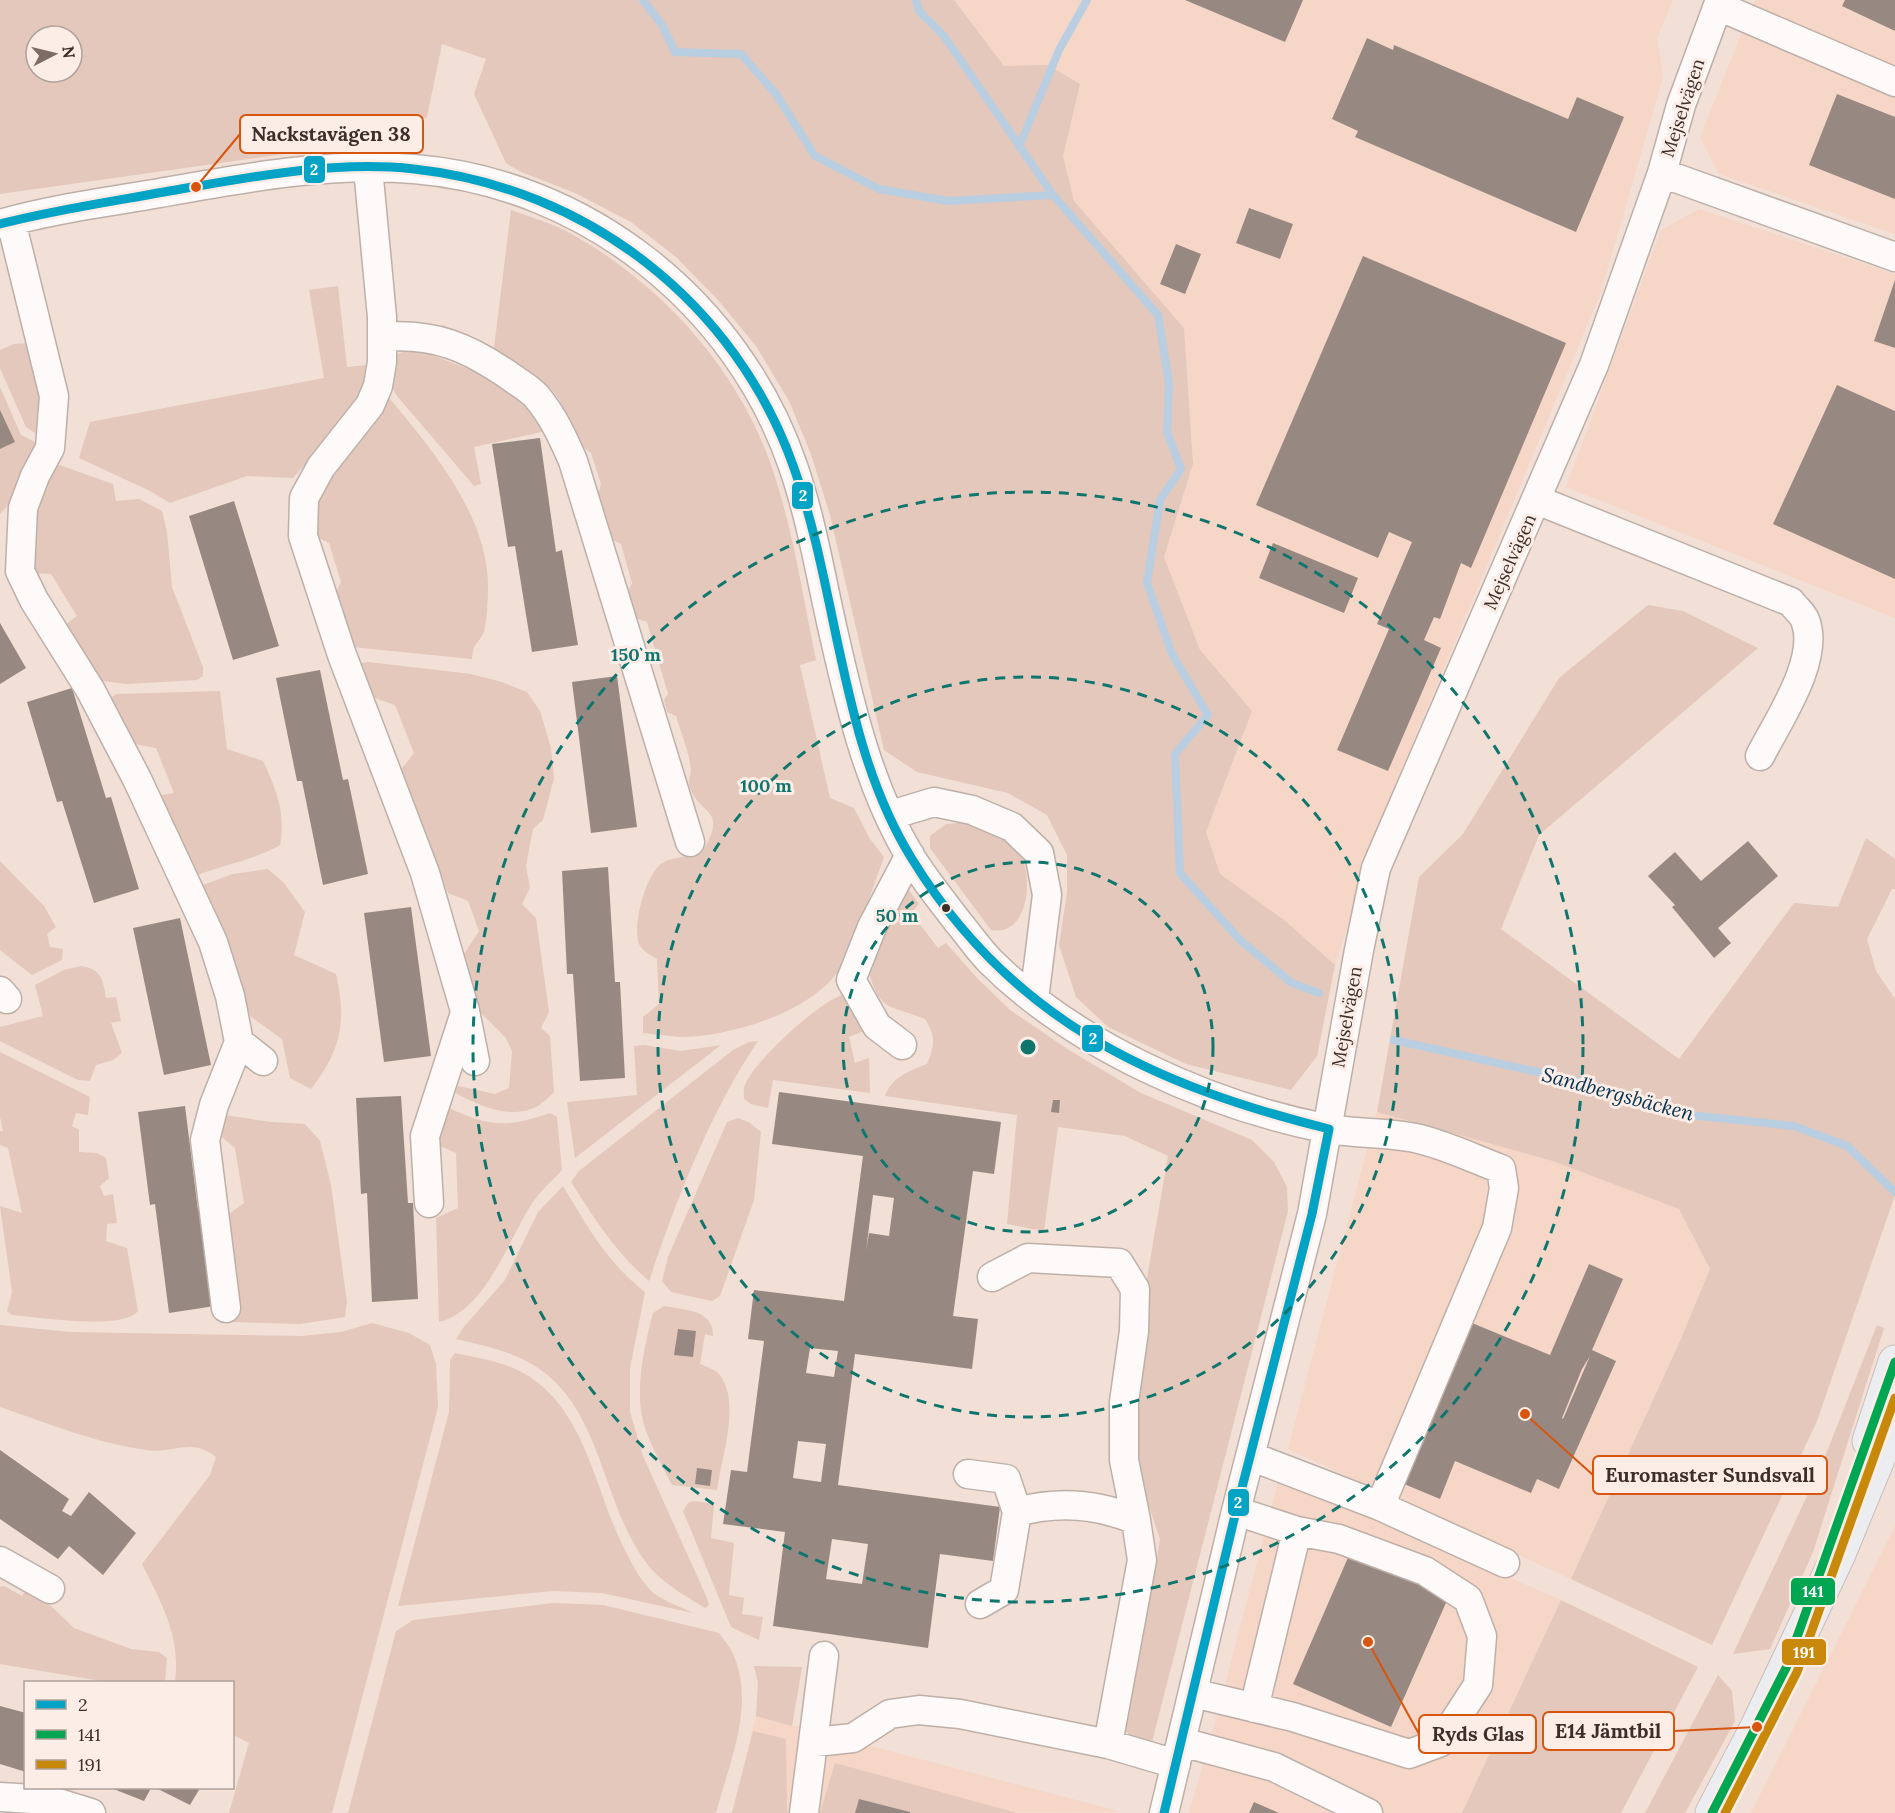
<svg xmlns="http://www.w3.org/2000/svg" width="1895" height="1813" viewBox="0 0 1895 1813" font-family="Lora,serif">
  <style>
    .built { fill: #f5d6c7 }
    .green { fill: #e3c8bb; fill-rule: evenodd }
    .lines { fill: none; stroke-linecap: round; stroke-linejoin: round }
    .stream { stroke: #bacee1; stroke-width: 8 }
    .building { fill: #978982; fill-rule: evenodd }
    .minor-casing { stroke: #beb0a8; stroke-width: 31 }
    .highway-casing { stroke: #c8beba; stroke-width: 35 }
    .minor { stroke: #fdfaf9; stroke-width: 28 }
    .highway { stroke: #ebedf0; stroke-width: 33 }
    .bus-1-casing { stroke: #fcede7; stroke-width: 14 }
    .bus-2-casing { stroke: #fcede7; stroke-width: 14 }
    .bus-3-casing { stroke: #fcede7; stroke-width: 14 }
    .bus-1 { stroke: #03a3c6; stroke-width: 9 }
    .bus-2 { stroke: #00a651; stroke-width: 9 }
    .bus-3 { stroke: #c8880a; stroke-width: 9 }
    .ring { fill: none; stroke: #0f766e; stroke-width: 3; stroke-dasharray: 10 8 }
    .bus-dot { fill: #3c2e28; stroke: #fcede7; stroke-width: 2 }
    .labels { text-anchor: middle; stroke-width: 6; stroke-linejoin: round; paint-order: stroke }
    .street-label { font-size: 18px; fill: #3c2e28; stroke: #fcede7 }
    .water-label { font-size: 20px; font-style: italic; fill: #02314f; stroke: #fcede7 }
    .centre { fill: #0f766e; stroke: #fcede7; stroke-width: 3 }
    .ring-label { font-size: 18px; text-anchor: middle; font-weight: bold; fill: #0f766e; stroke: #fcede7; stroke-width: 6; stroke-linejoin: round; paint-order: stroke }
    .leader { fill: none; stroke: #d7550f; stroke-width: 2 }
    .callout-dot { fill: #d7550f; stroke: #fcede7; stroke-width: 2 }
    .callout { fill: #fcede7; stroke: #d7550f; stroke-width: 2 }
    .callout-label { font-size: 20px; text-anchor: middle; font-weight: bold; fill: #3c2e28 }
    .line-badge { stroke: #fcede7; stroke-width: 2 }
    .badge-label { font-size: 16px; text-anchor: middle; font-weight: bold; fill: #fff }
  </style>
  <rect width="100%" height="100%" fill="#f2dfd6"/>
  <!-- built -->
  <path class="built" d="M954 0H1673L1657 38 1663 77 1601 292 1386 807 1335 965 1283 920 1220 874 1206 832 1252 711 1200 650 1164 557 1193 464 1184 328 1074 202 1063 156 1080 84 1048 65 1004 67Z
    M1755 0H1895V234L1719 174 1700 137Z
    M1699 209 1895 274V618L1566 487 1661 230Z
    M1377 1112 1554 1161 1679 1209 1710 1269 1680 1341 1571 1579 1288 1449Z
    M1279 1478 1561 1600 1462 1813H1189L1217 1716Z
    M1895 1526V1813H1751Z
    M756 1716 1122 1812 732 1813Z"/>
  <!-- green -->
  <path class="green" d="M0 0H954L1004 66 1048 65 1080 84 1063 156 1074 201 1184 328 1193 464 1164 557 1200 650 1252 711 1206 832 1220 874 1284 920 1335 965 1317 1056 1291 1090 1186 1064 1108 1027 1076 997 1059 945 1067 892V855L1047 815 1008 793 917 772 884 750 830 515 811 454 789 401 756 346 718 300 676 257 631 222 575 193 519 171 506 163 474 94 486 59 442 44 427 117 356 144 0 194ZM36 36H72V72H36Z
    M511 210C529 217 549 222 566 231 661 282 741 371 774 474 794 534 803 598 816 660L800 665 830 798 854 808 870 839 884 857C871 891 859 934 842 965 817 1011 730 1037 680 1037 668 1036 655 1034 643 1033V1017L659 1004 657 959C651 955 643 952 639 944 632 926 646 871 664 862 674 857 690 856 701 854 731 805 698 818 689 784 688 779 691 776 691 771 691 757 680 730 676 716L667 712 664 700 668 694 647 622 636 618 627 594 632 583 621 544 610 539 598 495 601 484 591 453C573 442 568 412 556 395 542 376 514 366 493 356Z
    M338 286 347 367 367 365V384L358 405 293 478 247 476 170 503 150 491 79 458 90 422 324 378 309 290Z
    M28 343 44 383 41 437 26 427 0 368V350L14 344Z
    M414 348 481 374 527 401 550 430 474 447 481 484 474 486 397 396 386 375 392 356Z
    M0 387 21 435 39 444 13 500 0 514V449L14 442 0 410Z
    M390 399C433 450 489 518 488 588 488 598 487 626 483 634 476 647 474 641 472 659L352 647 334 597 341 582 329 543 313 535 318 486 384 401Z
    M54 463 113 484 116 501 139 499 162 511 167 532 172 587 203 667V676L197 680 126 684 102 681 66 624 77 616 51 574 32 573 30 520Z
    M1648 605 1683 611 1758 648 1539 835 1501 929 1679 1059 1794 903 1838 907 1866 838 1895 859V889H1892L1867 939 1876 971 1895 999V1195L1817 1421 1712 1645 1571 1579 1680 1341 1710 1269 1679 1209 1553 1161 1377 1112 1419 877 1463 834 1559 678Z
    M368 662 471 674 502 682 527 692 540 711 551 748 554 778 543 820 533 829 526 866 530 888 522 904 536 918 549 1012 541 1028 550 1036 554 1092C549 1097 542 1104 536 1107 509 1120 479 1105 455 1093L458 1086 495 1094 509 1088 512 1051 506 1038 479 1011 464 954 479 931 468 901 448 893 399 772 414 753 395 705 369 696 358 664Z
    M220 691 227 749 263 761C276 789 286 813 280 845 254 860 223 865 195 876L159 801 162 795 174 793 156 748 134 744 111 698 116 694Z
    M971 822 1015 843C1018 850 1022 857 1024 864 1032 889 1025 936 991 930L930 848V836L946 824Z
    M0 861 44 906 56 927 47 934 50 947 63 949 62 960 32 975 0 950Z
    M268 869 284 883 305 912 294 955 336 974C347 1022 341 1050 311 1089L290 1078 282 1039 250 1016 227 940 200 886 233 874Z
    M908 889 919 904 911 913 938 948 946 943 976 977 1010 1010 1069 1050 1141 1093 1252 1140 1274 1162 1287 1187 1288 1211 1152 1742 1134 1739 1125 1731 1123 1714 1154 1576 1160 1539 1141 1482 1137 1436 1146 1284 1168 1156 1125 1136 1058 1127 1044 1231 1007 1224 1017 1115 885 1096C892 1077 909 1071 927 1064 935 1045 936 1036 925 1019 885 1003 881 1013 867 967Z
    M81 966C101 969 103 979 106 998L116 997 121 1021 111 1023 122 1053 113 1060 96 1065 90 1081 78 1080 0 1041V1027L43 1016 35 985 64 970Z
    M842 995 850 997 866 1030 849 1037 855 1063 869 1058 870 1093 773 1080 768 1108 751 1104 744 1099C744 1095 743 1089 745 1085 754 1061 818 1003 842 995Z
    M758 1041C710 1112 676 1201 649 1281 616 1253 594 1218 571 1182L579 1171 733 1050 749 1042Z
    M644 1045 681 1051 721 1045 575 1158 567 1102 637 1095 634 1046Z
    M0 1052 90 1097 88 1115 76 1113 72 1126 79 1130V1152L97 1153 106 1158 109 1178 100 1186 104 1196 113 1194 117 1223 107 1224 106 1241 127 1248 138 1311C122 1331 38 1317 12 1315L7 1311 12 1292 0 1206 22 1213 8 1148 0 1145V1131H3L0 1117Z
    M449 1108C490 1127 507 1128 550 1113L557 1117 562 1170C552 1181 539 1192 531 1205 508 1241 485 1311 439 1322L436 1218 458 1208 456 1153 436 1144Z
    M224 1115 271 1122 305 1124 320 1141 331 1185 347 1302 345 1317 300 1324 231 1322 221 1220 244 1203 235 1148 217 1133Z
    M738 1118 750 1123 761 1132 754 1200 720 1296 712 1301 671 1292 662 1281 668 1257 727 1122Z
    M563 1186C588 1228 607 1262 645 1292L630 1368V1412L643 1456 707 1598 709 1605 705 1608C684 1595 662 1583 647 1564 600 1502 603 1404 530 1363 507 1350 481 1345 456 1339L463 1328 505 1280 538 1212Z
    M664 1306C685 1310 714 1310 713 1336L705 1334 700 1364C705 1366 713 1369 717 1372 743 1398 721 1458 717 1490L672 1485C661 1463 645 1437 641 1411 637 1380 645 1343 653 1313Z
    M372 1323 409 1333 430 1345 436 1364 438 1407 332 1813H229L249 1743 233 1735 232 1682H175C181 1637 162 1604 142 1564L210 1475 216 1457C190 1437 174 1454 146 1450 96 1443 47 1423 0 1407V1325L70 1332 302 1336 341 1332Z
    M1877 1325 1884 1328 1813 1552 1770 1649 1733 1654 1822 1464Z
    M455 1353C478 1358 505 1362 525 1374 588 1411 595 1495 627 1554 634 1568 643 1585 656 1595 667 1602 681 1607 693 1613L602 1593 553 1591 398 1606 449 1412 450 1360Z
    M694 1501 714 1504 711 1538 734 1543 729 1595 744 1598 742 1614 763 1617 759 1640 731 1627 683 1511 688 1503Z
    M29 1585 74 1628 131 1649 159 1652 167 1658 165 1682H107L0 1664V1587L4 1586 22 1596Z
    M1561 1600 1698 1667 1621 1813H1462Z
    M553 1603 603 1605 719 1633C724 1640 731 1648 734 1656 755 1707 729 1763 716 1813H348L396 1631 413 1620Z
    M754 1666 802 1667 792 1726 756 1716 758 1683Z
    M1718 1675 1732 1691 1735 1721 1685 1813H1645Z
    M753 1731 786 1739 787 1813H732Z
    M835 1763 1017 1813H913L859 1799 855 1813H820Z"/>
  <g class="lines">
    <!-- stream -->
    <path class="stream" d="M643 0 662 25 675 52 741 54 776 94 815 156 879 189 948 201 1053 195 1158 315 1169 383 1167 432 1181 469 1160 500 1147 583 1172 654 1208 715 1175 754 1180 873 1241 941 1292 983 1319 993
      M916 0 919 11 944 36 1053 195
      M1019 147 1059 50 1087 0
      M1394 1040 1583 1082 1690 1115 1794 1126 1847 1146 1895 1192"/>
  </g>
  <!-- building -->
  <path class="building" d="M1185 0H1303L1285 42Z
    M1845 0H1895V31L1842 6Z
    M1367 38 1393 50 1394 45 1568 119 1577 97 1624 117 1576 232 1355 137 1358 131 1332 119Z
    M1837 94 1895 117V199L1809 165Z
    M1249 208 1293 224 1280 259 1236 243Z
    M1176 244 1201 254 1185 294 1160 284Z
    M1363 256 1566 343 1471 568 1461 563 1440 619 1434 617 1424 640 1441 648 1388 771 1337 750 1389 629 1377 624 1412 542 1389 532 1378 558 1256 505Z
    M1895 280V348L1874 341Z
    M1837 385 1895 411V579L1773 524Z
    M0 410 15 442 0 449Z
    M540 438 556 552 562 550 578 645 532 652 515 546 508 547 492 444Z
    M234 501 279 646 233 660 189 516Z
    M1273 543 1358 578 1344 613 1259 578Z
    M0 623 26 668 0 684Z
    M320 670 343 780 348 779 368 874 323 885 302 781H297L276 678Z
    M617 676 637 827 591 833 572 682Z
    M72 688 106 798 111 797 139 889 94 903 62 801 57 802 27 702Z
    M1748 841 1778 876 1718 928 1731 943 1714 958 1672 907 1675 905 1648 876 1675 852 1701 881Z
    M608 867 615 982H620L625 1078 580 1081 573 974H567L562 871Z
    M411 907 431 1056 384 1062 364 913Z
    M180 918 211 1065 164 1075 133 928Z
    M779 1092 1001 1122 994 1174 973 1171 953 1316 978 1319 972 1369 855 1354 838 1485 1000 1507 993 1561 940 1554 928 1648 773 1626 785 1532 723 1524 731 1470 747 1472 764 1341 748 1339 754 1290 844 1301 863 1156 772 1144ZM873 1195 894 1198 889 1236 869 1233 866 1251ZM810 1348 838 1351 834 1377 806 1373ZM798 1441 826 1444 821 1482 793 1478ZM832 1539 868 1544 862 1584 826 1579Z
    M401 1096 408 1203H413L418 1299 372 1302 367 1193 361 1194 356 1098Z
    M1053 1100H1060L1059 1113 1051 1112Z
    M185 1106 198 1210H204L215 1306 169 1313 155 1204 150 1205 138 1112Z
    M1589 1264 1623 1279 1592 1350 1616 1361 1559 1489 1537 1479 1531 1493 1455 1461 1440 1499 1404 1484 1472 1323 1550 1355ZM1590 1356 1563 1419 1562 1418 1582 1369Z
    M678 1329 696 1331 693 1357 674 1355Z
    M0 1450 69 1499 62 1511 71 1516 89 1492 136 1533 103 1575 69 1546 58 1559 0 1519Z
    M697 1468 712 1470 710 1486 695 1484Z
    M1350 1553 1449 1596 1391 1727 1293 1684Z
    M0 1706 26 1713V1772L0 1764Z
    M111 1788H151L144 1801Z
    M156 1788H200L190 1805Z
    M859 1799 910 1812V1813H855Z
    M1254 1802 1279 1813H1249Z"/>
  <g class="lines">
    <defs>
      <path id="minor" d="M1718 6 1895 82
        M368 168 382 317V362L378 386 370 405 321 467 304 498 303 536 342 655 425 873 465 1011 475 1061
        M1662 173 1895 257
        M11 221 54 396 50 448 35 476 23 508 20 571 34 600 91 691 137 779 213 942 230 996 239 1042 263 1061
        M0 224C52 209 107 202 160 193 243 178 329 162 414 169 586 183 737 303 793 466 812 521 821 579 834 635 851 710 870 789 910 856 924 879 942 901 958 922 969 935 979 950 990 961 1074 1045 1209 1105 1324 1128 1354 1134 1385 1132 1415 1138 1444 1144 1474 1159 1501 1169L1504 1188 1497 1228 1380 1506
        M382 337C435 333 468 347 511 377 519 383 530 389 537 397 553 416 563 438 573 461L690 842
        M1537 500 1791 602C1795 608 1803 614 1805 620 1821 659 1777 722 1760 756
        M891 815 934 802 972 810 1012 827 1039 853 1047 895 1034 999
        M0 991 7 999
        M902 1045 877 1026 851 980 872 927 910 855
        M429 1203 425 1136 465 1013
        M992 1277 1028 1258 1119 1263 1135 1289 1134 1331 1124 1402V1460L1136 1520
        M226 1308 205 1140 214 1105 239 1042
        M1250 1456 1380 1506 1505 1563
        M968 1474 1006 1479 1017 1512
        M0 1561 50 1589
        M980 1604 1004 1590 1017 1512C1057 1501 1098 1504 1136 1520L1142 1560 1108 1744
        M1193 1693 1293 1717 1409 1754 1441 1742 1478 1685 1482 1636 1468 1599 1425 1571 1339 1539 1297 1531 1236 1511
        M1254 1708 1297 1531
        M815 1742 853 1738 890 1714 919 1710 960 1714 1108 1744 1176 1764
        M1182 1742 1274 1767 1368 1813
        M0 1797 49 1800 91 1813
        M804 1813 824 1656
        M1164 1813 1236 1511 1312 1214 1359 950 1376 868 1594 365 1662 173 1681 105 1720 0"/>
      <path id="highway" d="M1869 1441 1895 1362
        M1712 1813 1757 1727 1838 1556 1895 1418"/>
    </defs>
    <!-- minor casing -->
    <use href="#minor" class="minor-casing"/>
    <!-- highway casing -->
    <use href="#highway" class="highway-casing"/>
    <!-- minor -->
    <use href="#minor" class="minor"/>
    <!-- highway -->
    <use href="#highway" class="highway"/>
    <defs>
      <path id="bus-1" d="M0 224C54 210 109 202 164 192 246 178 331 160 414 169 588 188 736 303 794 468 839 595 840 743 912 859 1011 1020 1152 1085 1329 1129L1312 1214 1236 1511 1164 1813"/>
      <path id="bus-2" d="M1712 1813 1786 1668 1895 1362"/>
      <path id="bus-3" d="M1725 1813 1797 1672 1895 1398"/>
    </defs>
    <!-- bus-1 casing -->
    <use href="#bus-1" class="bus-1-casing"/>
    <!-- bus-2 casing -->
    <use href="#bus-2" class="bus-2-casing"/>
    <!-- bus-3 casing -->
    <use href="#bus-3" class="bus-3-casing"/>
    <!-- bus-1 -->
    <use href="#bus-1" class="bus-1"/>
    <!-- bus-2 -->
    <use href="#bus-2" class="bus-2"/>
    <!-- bus-3 -->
    <use href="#bus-3" class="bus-3"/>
  </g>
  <!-- distance rings -->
  <g class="ring">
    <circle cx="1028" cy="1047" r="185"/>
    <circle cx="1028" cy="1047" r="370"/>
    <circle cx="1028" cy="1047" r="555"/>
  </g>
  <!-- markers -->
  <circle class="bus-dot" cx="946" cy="908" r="5"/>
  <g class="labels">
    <!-- street labels -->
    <g class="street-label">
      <text transform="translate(1683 108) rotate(-72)" y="6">Mejselvägen</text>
      <text transform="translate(1510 562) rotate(-66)" y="6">Mejselvägen</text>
      <text transform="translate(1347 1017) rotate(-80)" y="6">Mejselvägen</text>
    </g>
    <!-- water labels -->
    <g class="water-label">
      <text transform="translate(1618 1094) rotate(15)" y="7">Sandbergsbäcken</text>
    </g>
  </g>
  <circle cx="1028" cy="1047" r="9" class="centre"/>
  <g class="ring-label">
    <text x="636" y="661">150 m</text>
    <text x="766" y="792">100 m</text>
    <text x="897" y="922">50 m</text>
  </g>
  <!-- callouts -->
  <path class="leader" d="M196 187L240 134M1525 1414L1593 1475M1757 1727L1674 1731M1368 1642L1419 1734"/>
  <g class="callout-dot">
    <circle cx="196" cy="187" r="6"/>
    <circle cx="1525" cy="1414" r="6"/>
    <circle cx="1757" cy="1727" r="6"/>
    <circle cx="1368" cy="1642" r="6"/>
  </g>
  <g class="callout">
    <rect x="240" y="115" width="183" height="38" rx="6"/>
    <rect x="1593" y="1456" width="234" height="38" rx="6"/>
    <rect x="1543" y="1712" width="131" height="38" rx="6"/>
    <rect x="1419" y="1715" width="117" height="38" rx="6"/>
  </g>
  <g class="callout-label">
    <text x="331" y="141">Nackstavägen 38</text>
    <text x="1710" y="1482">Euromaster Sundsvall</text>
    <text x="1608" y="1738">E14 Jämtbil</text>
    <text x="1478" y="1741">Ryds Glas</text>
  </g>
  <g class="line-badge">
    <rect x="303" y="155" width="23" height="29" rx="6" fill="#03a3c6"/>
    <rect x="791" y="481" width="23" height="29" rx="6" fill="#03a3c6"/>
    <rect x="1081" y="1024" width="23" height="29" rx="6" fill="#03a3c6"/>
    <rect x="1227" y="1488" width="23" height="29" rx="6" fill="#03a3c6"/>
    <rect x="1790" y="1577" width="46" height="29" rx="6" fill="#00a651"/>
    <rect x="1781" y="1638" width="46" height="28" rx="6" fill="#c8880a"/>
  </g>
  <g class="badge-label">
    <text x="314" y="175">2</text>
    <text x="803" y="501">2</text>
    <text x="1093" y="1044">2</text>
    <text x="1238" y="1508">2</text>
    <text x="1813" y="1597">141</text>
    <text x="1804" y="1658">191</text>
  </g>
  <!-- legend -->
  <rect x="24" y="1681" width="210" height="108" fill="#fcede7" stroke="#afa19b" stroke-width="1.5"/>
  <rect x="36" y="1700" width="30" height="9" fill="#03a3c6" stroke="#afa19b" stroke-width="1.5"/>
  <text x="78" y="1711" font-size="18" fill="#3c2e28">2</text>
  <rect x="36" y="1730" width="30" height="9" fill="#00a651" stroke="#afa19b" stroke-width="1.5"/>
  <text x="78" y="1741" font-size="18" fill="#3c2e28">141</text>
  <rect x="36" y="1760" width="30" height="9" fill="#c8880a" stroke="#afa19b" stroke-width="1.5"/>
  <text x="78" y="1771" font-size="18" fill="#3c2e28">191</text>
  <!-- north arrow -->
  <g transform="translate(54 54) rotate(83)"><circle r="28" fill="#fcede7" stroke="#afa19b" stroke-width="1.5"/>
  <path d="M0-4.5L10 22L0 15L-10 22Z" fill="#7c6c65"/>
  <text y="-9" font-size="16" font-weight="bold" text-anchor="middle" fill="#3c2e28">N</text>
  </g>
</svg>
